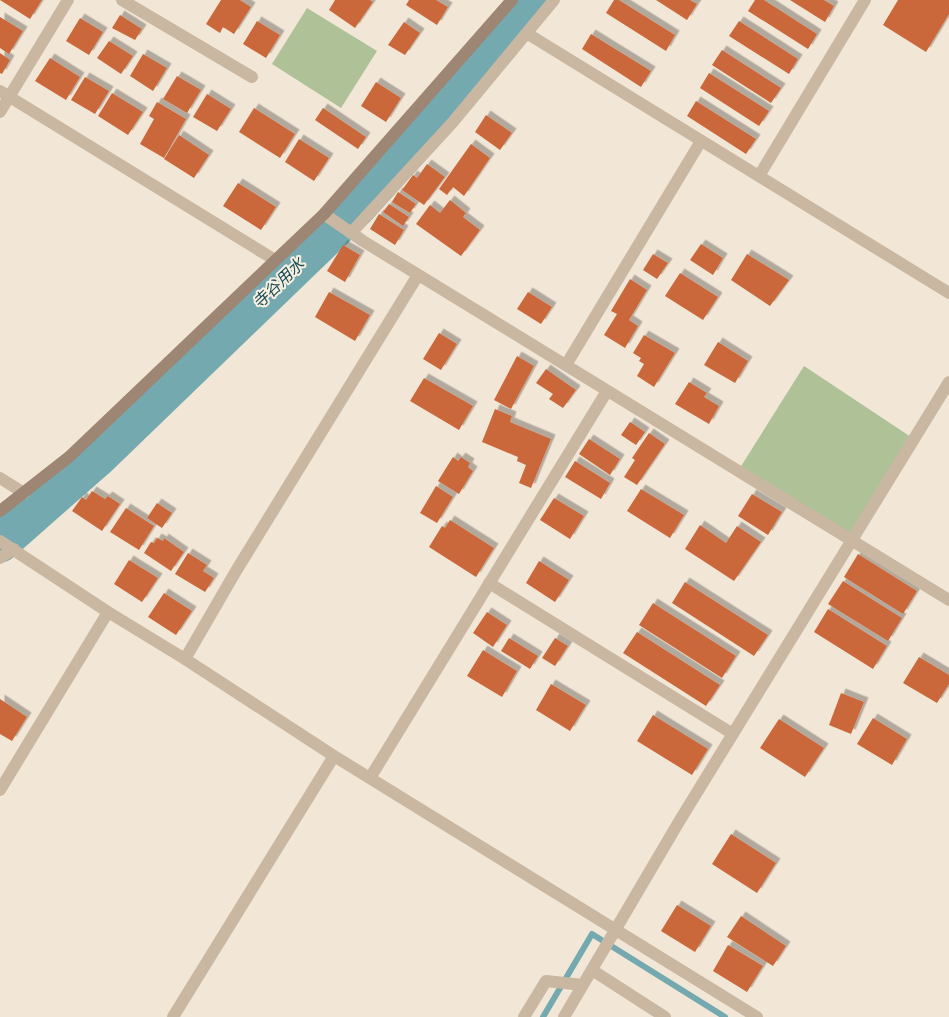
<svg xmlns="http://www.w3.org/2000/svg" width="949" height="1017" viewBox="0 0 949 1017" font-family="'Alegreya Sans','Noto Sans JP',sans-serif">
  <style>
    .green { fill: #afc196 }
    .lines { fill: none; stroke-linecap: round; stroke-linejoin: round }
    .stream { stroke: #74a9b0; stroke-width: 6 }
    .river { stroke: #74a9b0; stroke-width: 39 }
    .building { fill: #cb683a; filter: url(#shadow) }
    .street { stroke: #cab7a2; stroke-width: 12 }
    .secondary { stroke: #9d8673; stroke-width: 12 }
    .labels { text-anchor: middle; stroke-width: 4; stroke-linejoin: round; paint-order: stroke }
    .water-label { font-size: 16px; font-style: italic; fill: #194e57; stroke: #faf0e2 }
  </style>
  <defs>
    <filter id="shadow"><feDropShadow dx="4.5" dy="-4.5" stdDeviation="0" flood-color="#0004"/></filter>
  </defs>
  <rect width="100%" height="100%" fill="#f2e7d6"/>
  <!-- green -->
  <path class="green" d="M307 8 377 51 341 108 272 64Z
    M804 366 914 439 852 541 738 471Z"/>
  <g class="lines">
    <!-- stream -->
    <path class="stream" d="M543 1017 592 934 725 1017"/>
    <!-- river -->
    <path class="river" d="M0 543 100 455 356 208 421 136 533 0"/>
  </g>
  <!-- building -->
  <path class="building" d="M0 0H42L30 19Z
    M221 0H240L251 7 234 34 223 27 220 33 206 24Z
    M335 0H370L373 2 355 28 329 10Z
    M409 0H436L448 7 437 25 406 5Z
    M614 0H619L675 35 666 51 606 13Z
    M656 0H690L697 4 687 20Z
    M755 0H764L817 34 808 49 748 11Z
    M790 0H824L834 6 825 22Z
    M898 0H949V14L926 52 883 25Z
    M120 15 142 29 135 40 112 28Z
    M0 17 23 31 9 54 0 48Z
    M80 18 103 32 89 55 66 41Z
    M257 21 280 35 266 58 243 44Z
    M739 21 798 59 789 74 729 36Z
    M404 22 420 33 405 55 388 45Z
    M591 34 651 71 641 87 582 49Z
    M109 41 133 56 121 74 97 58Z
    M722 50 781 88 771 103 712 65Z
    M0 53 10 60 2 74 0 73Z
    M143 54 167 68 153 91 130 76Z
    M50 58 80 77 66 100 35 81Z
    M709 73 769 111 759 126 700 88Z
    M177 76 201 90 187 113 163 99Z
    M85 77 109 91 95 114 71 100Z
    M376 82 401 98 386 122 361 106Z
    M112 93 143 112 128 135 98 116Z
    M207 94 231 109 217 131 193 117Z
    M696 101 756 139 746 154 687 116Z
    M157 102 186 119 164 158 140 144 154 119 149 116Z
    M254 108 295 134 280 158 239 132Z
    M323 108 366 137 358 149 315 120Z
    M486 115 512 133 500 150 475 132Z
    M179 135 209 155 194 178 164 159Z
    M299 139 329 158 314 181 285 162Z
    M471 144 490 158 464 196 453 187 447 195 439 189Z
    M427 164 445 177 424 205 402 190 413 175 417 178Z
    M238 183 276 207 261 230 223 206Z
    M398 192 416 204 410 213 392 202Z
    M450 200 466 213 463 217 480 230 461 256 416 224 430 205 440 213Z
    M389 204 409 217 403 226 383 212Z
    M379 214 404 230 395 245 370 229Z
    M701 244 723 258 713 275 690 260Z
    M343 245 360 255 345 282 327 271Z
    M653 254 668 263 657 279 643 270Z
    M747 254 789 280 770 306 731 280Z
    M680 273 718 297 703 320 665 296Z
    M630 279 647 290 629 320 638 326 625 348 604 335 617 314 611 311Z
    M329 292 370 315 355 341 315 317Z
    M528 292 552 307 541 324 517 309Z
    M439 333 457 344 441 370 423 359Z
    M644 335 675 353 654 387 637 376 644 364 639 361 641 358 633 353Z
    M718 342 748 361 735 383 704 365Z
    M517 356 534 366 511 409 494 400Z
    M546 369 576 390 563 408 549 399 553 394 536 383Z
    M424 378 473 406 459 430 410 401Z
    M689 382 707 393 704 397 719 406 709 424 675 404Z
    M495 409 512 416 510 422 551 439 531 488 519 483 526 465 517 461 518 457 482 442Z
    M630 422 645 432 636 445 621 435Z
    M649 433 665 444 637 485 624 477 635 460 632 458Z
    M589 439 620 459 610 475 579 454Z
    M453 457 458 461 461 457 470 463 468 467 473 471 459 494 438 481Z
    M575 461 610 483 601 499 565 477Z
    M436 486 453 497 437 523 420 513Z
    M641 489 684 515 670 538 627 511Z
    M92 491 105 499 108 496 120 504 102 531 72 511 82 497 86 500Z
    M752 494 782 512 768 535 738 516Z
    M554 498 584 516 570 539 540 520Z
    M157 503 172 513 162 528 147 518Z
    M126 508 154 526 139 550 110 532Z
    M450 520 494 548 476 577 429 547 442 526 445 528Z
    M700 525 726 543 737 526 761 542 734 581 685 549Z
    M157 538 163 541 164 538 184 552 171 571 144 553 151 542 154 543Z
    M188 553 207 565 203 571 214 578 205 592 175 574Z
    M858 554 917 591 903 614 844 577Z
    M129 560 158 578 142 602 114 584Z
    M539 561 569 580 555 602 526 583Z
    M843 581 902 618 888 641 828 604Z
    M685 582 768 635 754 656 672 603Z
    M164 593 192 611 176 635 148 617Z
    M653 603 736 656 722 678 639 625Z
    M828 609 887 646 873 669 814 632Z
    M487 612 507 625 493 647 473 633Z
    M637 632 720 685 706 706 623 653Z
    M509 638 538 656 530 669 501 651Z
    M555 638 568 646 555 666 542 658Z
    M483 650 517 671 502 697 467 676Z
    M919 657 949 675V684L937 703 903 683Z
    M551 684 586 705 570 731 536 710Z
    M841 693 864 702 851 734 829 725Z
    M0 699 27 717 12 741 0 734Z
    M653 715 708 749 692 775 637 741Z
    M873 718 907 739 892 765 857 744Z
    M779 719 824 748 805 777 760 748Z
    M731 834 776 863 757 893 712 864Z
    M677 905 711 926 695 952 661 931Z
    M741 916 786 946 773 966 727 937Z
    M728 945 763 966 747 992 713 971Z"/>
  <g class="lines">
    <!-- street -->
    <path class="street" d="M122 0 252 77
      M528 34 949 293
      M0 91 275 260
      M0 112 68 0
      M759 176 865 0
      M324 214 363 241 949 600
      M351 233 453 122 554 0
      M566 365 701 141
      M0 478 24 493
      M0 541 108 612 185 659 334 756 757 1017
      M0 558 14 549
      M489 583 733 734
      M185 659 236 571 418 275
      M370 778 607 391
      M0 790 108 612
      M592 970 665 1017
      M173 1017 334 756
      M524 1017 546 981 583 985
      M564 1017 680 820 949 382"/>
    <!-- secondary -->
    <path class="secondary" d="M0 511 69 457 324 214 512 0"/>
  </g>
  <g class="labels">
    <!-- water labels -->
    <g class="water-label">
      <text transform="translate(278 283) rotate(-44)" y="6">寺谷用水</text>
    </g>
  </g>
</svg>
